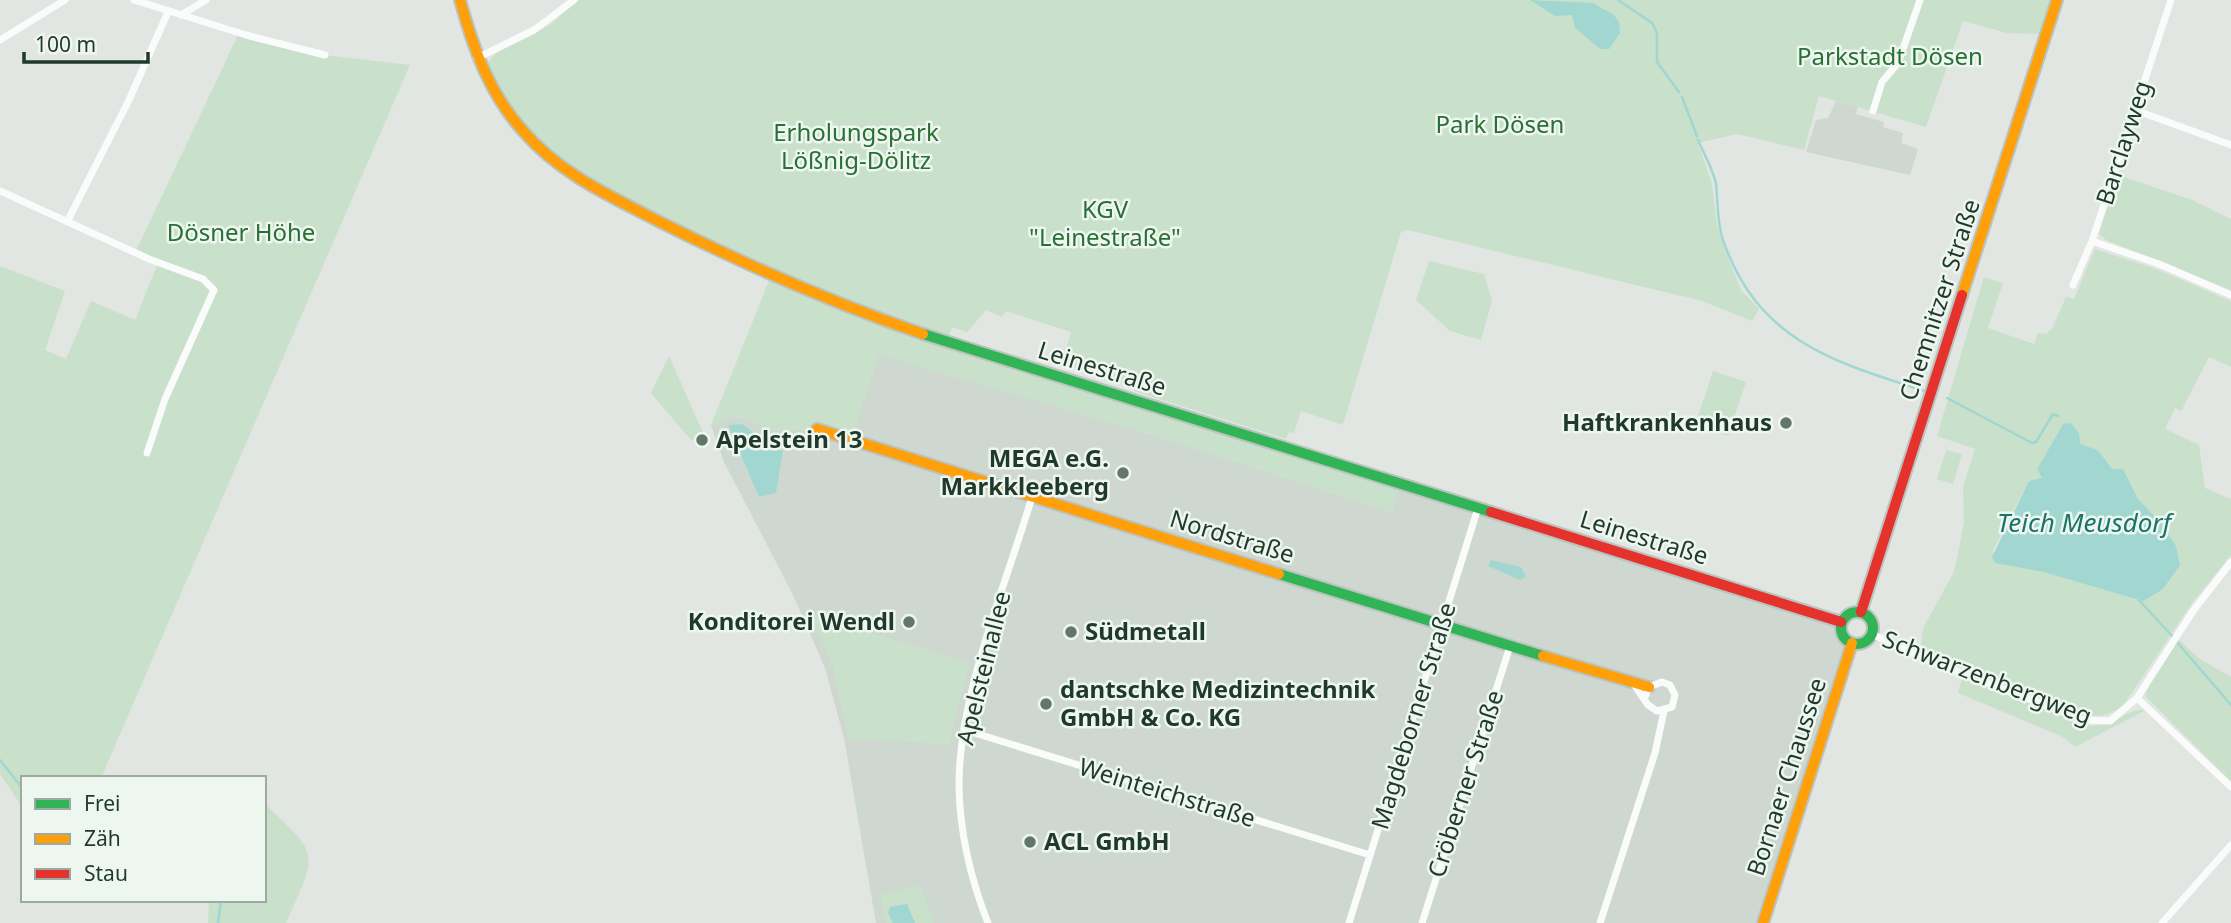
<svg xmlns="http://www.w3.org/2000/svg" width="2231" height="923" viewBox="0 0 2231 923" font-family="'Noto Sans',sans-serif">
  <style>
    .built { fill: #ced8d1 }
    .green { fill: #c9e0ca; fill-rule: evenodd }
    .water { fill: #a1d7d0 }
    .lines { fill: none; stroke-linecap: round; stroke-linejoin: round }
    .stream { stroke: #a1d7d0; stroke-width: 2.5 }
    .fast-casing { stroke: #bac3bd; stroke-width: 14 }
    .slow-casing { stroke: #bac3bd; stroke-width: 14 }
    .jam-casing { stroke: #bac3bd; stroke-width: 14 }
    .street { stroke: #fafbfb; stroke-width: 7 }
    .fast { stroke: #30b455; stroke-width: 10 }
    .slow { stroke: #ff9f0a; stroke-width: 10 }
    .jam { stroke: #e5322d; stroke-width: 10 }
    .poi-dot { fill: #63766c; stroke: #eef6f0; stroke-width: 2.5 }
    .labels { text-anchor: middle; stroke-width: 5; stroke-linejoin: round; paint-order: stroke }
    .park-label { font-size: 24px; fill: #2a6f34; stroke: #eef6f0 }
    .street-label { font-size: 24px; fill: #1f392c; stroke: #eef6f0 }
    .poi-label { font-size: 24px; font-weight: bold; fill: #1f392c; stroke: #eef6f0; text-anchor: start }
    .water-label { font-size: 26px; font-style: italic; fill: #1a746d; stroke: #eef6f0 }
  </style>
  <rect width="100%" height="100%" fill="#e1e6e2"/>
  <!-- built -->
  <path class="built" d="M1836 101 1858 105 1856 114 1884 122 1883 127 1903 133 1901 143 1918 149 1910 175 1806 152 1816 120 1828 118Z
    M879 354 1160 437 1391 512 1401 484 1840 626 1842 636 1852 643 1763 923H876L844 738 825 668 792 593 724 462 711 425 735 416 778 431 786 429 806 430Z"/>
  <!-- green -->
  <path class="green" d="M578 0H2053L2042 34 2007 33 1963 21 1926 127 1819 96 1804 150 1737 134 1698 143 1712 184 1717 225 1725 250 1741 290 1759 309 1752 321 1702 301 1408 230 1401 232 1343 425 1301 411 1294 433 1289 432 1286 439 1134 391V386L1062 364 1071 332 1006 311 1002 317 986 310 967 332 952 327 949 336C848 302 753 263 659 215 617 194 571 174 537 140 515 118 501 92 486 65L496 53 550 25Z
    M239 33 325 55 410 65 101 778H23V808L0 774V266L65 291 45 350 66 359 91 301 135 320 158 263 135 253Z
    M2118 175 2192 200 2231 219V290L2106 240 2099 234Z
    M2095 249 2156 269 2231 301V367L2209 357 2181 411 2175 408 2165 429 2199 445 2205 488 2231 499V555L2192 603 2123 706C2110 715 2101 717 2086 715L1941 660 1921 648 1923 628 1954 572 1964 523 1963 487 1975 449 1937 436 1984 277 2003 283 1988 328 2034 344 2038 333 2046 334 2052 329 2066 297 2074 299ZM2063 424 2078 439 2080 444 2098 450 2112 469H2123L2138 499 2161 523 2176 546 2180 565 2143 601 2043 572 1995 563 1993 550 2029 481 2043 478 2037 469Z
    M1429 261 1484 274 1492 301 1481 340 1450 331 1416 300Z
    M771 276 814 296 1401 484 1391 512 1160 437 879 355 851 440 817 429 778 431 735 416 711 425Z
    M669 356 704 435 691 440 651 393Z
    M1713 371 1746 382 1728 436 1695 425Z
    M1946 450 1962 454 1953 484 1937 479Z
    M809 614 970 663 951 732V744L848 739 833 667Z
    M2178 639 2200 659 2231 677V781L2146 697 2147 690Z
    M1962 678 2092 726C2115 726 2131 706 2146 710L2075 747 2063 737 1958 693Z
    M264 803C321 857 318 851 286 923H208L209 900H264Z
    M920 885 934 923H886L880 895Z"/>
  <!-- water -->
  <path class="water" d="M1530 0 1593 3 1614 15 1619 22 1620 33 1609 49H1600L1575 28 1572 15 1555 16Z
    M2071 423 2079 433 2080 444 2098 450 2112 469H2123L2138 499 2161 523 2176 546 2180 565 2163 589 2143 601 2043 572 1995 563 1992 557 2029 481 2042 478 2037 469 2063 424Z
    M742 424 775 449 783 451 776 493 759 497 728 425Z
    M1491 560 1521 567 1526 577 1520 580 1488 566Z
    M907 904 915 923H893L888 913 890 907Z"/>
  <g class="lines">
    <!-- stream -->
    <path class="stream" d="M1618 0 1652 23 1657 33V62L1679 92
      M1682 97 1697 136
      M1698 140C1704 154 1713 169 1716 184 1718 202 1717 220 1722 237 1756 340 1833 362 1925 391
      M1947 398 2032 443 2036 442 2053 414 2058 416
      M2139 600 2172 636
      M2176 641 2231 705
      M0 760 23 789
      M218 923 221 900"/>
    <defs>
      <path id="fast" d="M923 334 1491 512
        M1279 574 1543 656
        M1841 628a16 16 0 1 1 32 0a16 16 0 1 1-32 0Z"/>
      <path id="slow" d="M460 0C473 48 490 95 524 132 560 174 612 197 660 222 746 265 833 303 923 334
        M1962 295 2057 0
        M817 429 1279 574
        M1543 656 1649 687
        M1763 923 1852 643"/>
      <path id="jam" d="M1491 512 1841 622
        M1861 612 1962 295"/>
    </defs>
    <!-- fast casing -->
    <use href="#fast" class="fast-casing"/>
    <!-- slow casing -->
    <use href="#slow" class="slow-casing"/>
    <!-- jam casing -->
    <use href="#jam" class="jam-casing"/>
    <!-- street -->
    <path class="street" d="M134 0 246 35 325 55
      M181 15 206 0
      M0 40 65 0
      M477 58 534 30 574 0
      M2135 110 2231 145
      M1873 111 1882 82 1898 63 1920 0
      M0 191 149 259 203 279 214 290 165 399 147 453
      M67 222 129 100 168 12
      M2092 241 2159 264 2231 295
      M2073 285 2092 241 2171 0
      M1872 634 1925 659 2083 720 2110 721 2137 698 2193 611 2231 562
      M1635 686 1648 705 1657 711 1672 707 1675 695 1670 685 1662 682 1649 687 1645 697
      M2137 698 2231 787
      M965 730 1370 855
      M988 923C971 880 960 834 959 787 958 696 1006 585 1032 497
      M1349 923 1478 508
      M1422 923 1510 646
      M1600 923 1655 753 1664 711
      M2162 923 2231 845"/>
    <!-- fast -->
    <use href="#fast" class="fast"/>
    <!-- slow -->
    <use href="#slow" class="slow"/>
    <!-- jam -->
    <use href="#jam" class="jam"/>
  </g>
  <!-- markers -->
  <g class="poi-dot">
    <circle cx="1786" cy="423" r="7"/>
    <circle cx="702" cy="440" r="7"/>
    <circle cx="1123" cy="473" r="7"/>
    <circle cx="909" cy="622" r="7"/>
    <circle cx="1071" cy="632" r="7"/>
    <circle cx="1046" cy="704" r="7"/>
    <circle cx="1030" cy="842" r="7"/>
  </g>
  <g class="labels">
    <!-- park labels -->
    <g class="park-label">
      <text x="1890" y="65">Parkstadt Dösen</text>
      <text x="1500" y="133">Park Dösen</text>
      <text x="856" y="141">Erholungspark<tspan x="856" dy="28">Lößnig-Dölitz</tspan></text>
      <text x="1105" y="218">KGV<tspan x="1105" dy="28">"Leinestraße"</tspan></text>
      <text x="241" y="241">Dösner Höhe</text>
    </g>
    <!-- street labels -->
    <g class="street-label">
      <text transform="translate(2124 143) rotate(-72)" y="8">Barclayweg</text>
      <text transform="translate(1940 300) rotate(-72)" y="8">Chemnitzer Straße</text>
      <text transform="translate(1102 369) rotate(17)" y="8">Leinestraße</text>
      <text transform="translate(1232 537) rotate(17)" y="8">Nordstraße</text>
      <text transform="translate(1644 538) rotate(17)" y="8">Leinestraße</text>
      <text transform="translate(984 668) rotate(-76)" y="8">Apelsteinallee</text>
      <text transform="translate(1987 678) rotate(21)" y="8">Schwarzenbergweg</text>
      <text transform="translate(1414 716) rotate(-73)" y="8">Magdeborner Straße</text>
      <text transform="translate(1787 777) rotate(-72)" y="8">Bornaer Chaussee</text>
      <text transform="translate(1466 784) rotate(-72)" y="8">Cröberner Straße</text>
      <text transform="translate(1167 793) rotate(17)" y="8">Weinteichstraße</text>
    </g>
    <!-- poi labels -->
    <g class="poi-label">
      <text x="1772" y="431" text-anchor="end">Haftkrankenhaus</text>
      <text x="716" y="448">Apelstein 13</text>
      <text x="1109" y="467" text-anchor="end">MEGA e.G.<tspan x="1109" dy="28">Markkleeberg</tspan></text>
      <text x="895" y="630" text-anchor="end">Konditorei Wendl</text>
      <text x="1085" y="640">Südmetall</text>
      <text x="1060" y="698">dantschke Medizintechnik<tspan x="1060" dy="28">GmbH &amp; Co. KG</tspan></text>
      <text x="1044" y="850">ACL GmbH</text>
    </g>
    <!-- water labels -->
    <g class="water-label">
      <text x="2084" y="532">Teich Meusdorf</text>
    </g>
  </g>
  <!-- legend -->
  <rect x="21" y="776" width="245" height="126" fill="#eef6f0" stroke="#9baaa2" stroke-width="2"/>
  <rect x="35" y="799" width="35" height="10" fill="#30b455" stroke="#9baaa2" stroke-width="2"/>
  <text x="84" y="811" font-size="21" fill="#1f392c">Frei</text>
  <rect x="35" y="834" width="35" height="10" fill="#ff9f0a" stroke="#9baaa2" stroke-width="2"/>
  <text x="84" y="846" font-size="21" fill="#1f392c">Zäh</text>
  <rect x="35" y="869" width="35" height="10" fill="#e5322d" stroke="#9baaa2" stroke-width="2"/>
  <text x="84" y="881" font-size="21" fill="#1f392c">Stau</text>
  <!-- scale -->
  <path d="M24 52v10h124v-10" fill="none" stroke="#1f392c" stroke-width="3.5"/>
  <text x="35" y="52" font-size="21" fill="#1f392c" stroke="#eef6f0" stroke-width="5" paint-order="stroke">100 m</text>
</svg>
